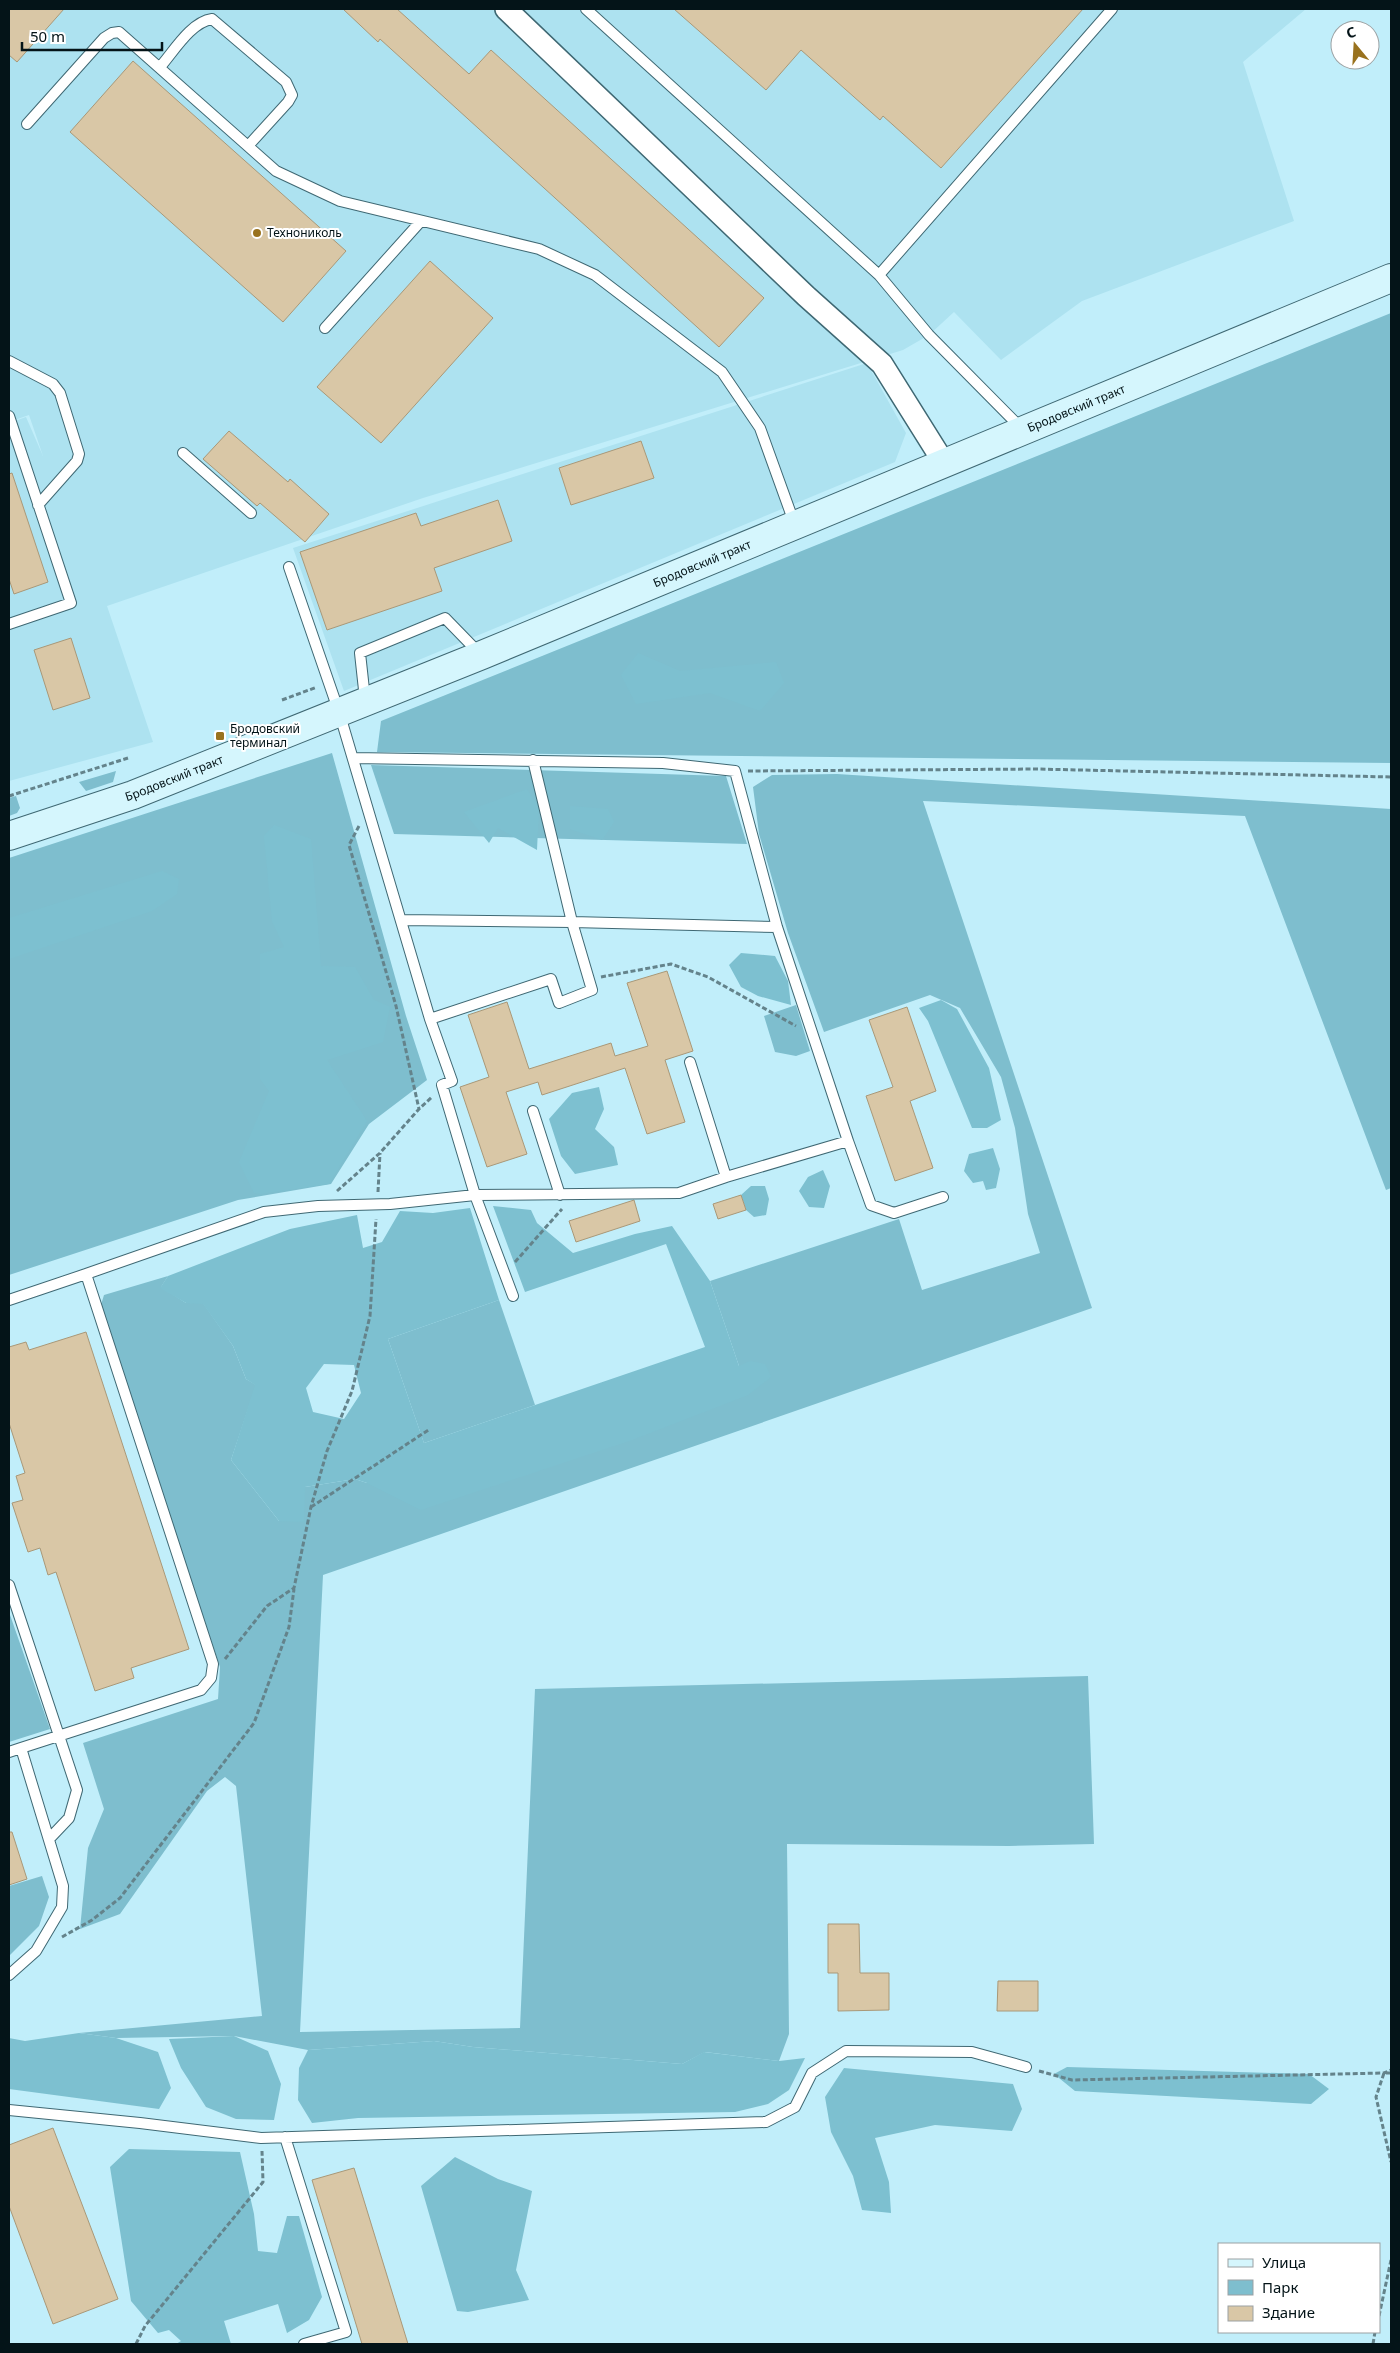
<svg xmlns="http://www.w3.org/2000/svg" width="1400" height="2353" viewBox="0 0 1400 2353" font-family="'Noto Sans',sans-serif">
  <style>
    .built { fill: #ade2f0 }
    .green { fill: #7ebece }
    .forest { fill: #7dc0d0; fill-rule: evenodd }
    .building { fill: #d9c7a6; stroke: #a99878 }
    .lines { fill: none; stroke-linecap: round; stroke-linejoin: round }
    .lane-casing { stroke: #3f6873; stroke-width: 12 }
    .street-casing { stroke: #3f6873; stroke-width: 24 }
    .secondary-casing { stroke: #3f6873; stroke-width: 30 }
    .path { stroke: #64838b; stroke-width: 3; stroke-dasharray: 5 2.5; stroke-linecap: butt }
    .lane { stroke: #fff; stroke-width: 10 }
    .street { stroke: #fff; stroke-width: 21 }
    .secondary { stroke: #d5f6fd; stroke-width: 28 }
    .poi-dot { fill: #99721e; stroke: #fff; stroke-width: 2 }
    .labels { text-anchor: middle; stroke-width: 4; stroke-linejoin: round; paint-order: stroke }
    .poi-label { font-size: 12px; fill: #041418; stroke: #fff; text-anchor: start }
    .street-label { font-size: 12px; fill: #041418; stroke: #fff }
  </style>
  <rect width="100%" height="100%" fill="#c1eefa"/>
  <!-- built -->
  <path class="built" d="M9 9H1306L1243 62 1294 221 1082 301 1001 360 954 312 929 335 903 350 423 498 107 606 153 742 9 781V423L26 417 43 456 29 415 9 422Z
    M867 363 906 433 895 462 344 691 293 548Z"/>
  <!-- green -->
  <path class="green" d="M1391 313V763L377 752 381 721Z
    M332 753 406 1016 427 1080 369 1124 331 1184 238 1200 9 1275V858Z
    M371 765 726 776 747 844 394 834Z
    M116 771 113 782 86 791 79 782Z
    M837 774 1391 809V1188L1386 1190 1245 816 923 801 1092 1308 323 1575 300 2032 520 2028 535 1689 1088 1676 1094 1844 1009 1846 787 1844 789 2034 779 2061 705 2052 682 2064 473 2047 434 2041 308 2050 234 2036 116 2038 79 2033 262 2016 236 1786 225 1777 207 1791 120 1914 80 1929 88 1848 104 1809 83 1743 218 1699 220 1667 100 1308 104 1295 168 1276 161 1287 186 1303H203L233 1346 246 1379 256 1385 231 1460 279 1521 305 1487 355 1479 367 1483 739 1366 710 1281 899 1219 922 1290 1040 1253 1028 1214 1015 1128 1001 1077 960 1008 930 995 824 1032 788 933 759 834 753 787 772 775Z
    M16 796 20 808 17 813 9 816V798Z
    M796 1005 810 1051 796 1056 775 1052 764 1016Z
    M499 1300 535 1405 424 1443 388 1339Z
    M9 1612 50 1729 9 1742Z
    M42 1876 49 1897 39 1926 9 1956V1886Z"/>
  <!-- forest -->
  <path class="forest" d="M638 653 680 671 776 662 784 683 760 711 710 693 636 704 621 675Z
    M527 789 539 808 537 850 498 828 489 843 464 812Z
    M570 806 608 809 614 822 602 840 570 829Z
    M274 825 311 839 321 966 355 967 374 1000 390 1007 383 1042 327 1060 367 1121 329 1184 260 1194 254 1193 239 1162 269 1091 260 1079V954L284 947 272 921 264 836Z
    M162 871 179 879 177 894 152 911 9 959V918Z
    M741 953 775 956 788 981 791 1005 758 996 741 987 729 965Z
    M941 1000 957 1009 989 1068 1001 1120 987 1128H972L928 1021 919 1008Z
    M599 1087 604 1109 595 1129 614 1147 618 1165 575 1174 561 1156 549 1119 572 1093Z
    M993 1148 1000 1169 996 1188 986 1190 983 1181 973 1183 964 1171 969 1154Z
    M823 1170 830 1186 824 1208 809 1207 799 1191 808 1177Z
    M751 1186H765L769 1199 766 1215 754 1217 746 1210 741 1195Z
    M493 1206 531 1210 537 1223 573 1253 635 1234 672 1226 710 1281 739 1366 750 1361 765 1364 771 1377 748 1395 632 1440 421 1510 367 1483 355 1479 305 1487 304 1522 279 1521 231 1460 255 1385 246 1379 233 1346 203 1304 186 1303 160 1288 168 1276 290 1229 357 1215 363 1248 382 1242 400 1211 433 1213 470 1208 499 1300 388 1339 424 1443 705 1347 666 1244 525 1292ZM324 1364 354 1365 361 1393 344 1419 313 1412 306 1388Z
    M79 2033 116 2038 158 2052 171 2088 159 2109 9 2089V2038L25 2041Z
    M234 2036 268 2051 281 2084 274 2120 236 2119 206 2107 181 2068 169 2039Z
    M434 2041 473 2047 682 2064 704 2052 779 2061 805 2058 789 2090 768 2104 735 2112 358 2118 312 2123 298 2100 299 2068 308 2050Z
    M1067 2067 1309 2074 1329 2089 1311 2104 1075 2091 1054 2074Z
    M844 2068 1013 2084 1022 2109 1012 2131 935 2125 875 2138 889 2182 891 2213 862 2210 853 2176 831 2132 825 2097Z
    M129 2149 240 2152 254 2214 258 2251 277 2253 287 2216H299L322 2297 309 2320 287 2333 278 2304 224 2321 231 2344H176L181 2341 169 2330 158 2333 131 2301 110 2167Z
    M455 2157 498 2179 532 2191 516 2270 529 2300 468 2312 457 2311 421 2186Z"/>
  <!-- building -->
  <path class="building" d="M9 9H64L17 62 9 55Z
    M343 9H397L469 74 491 50 764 298 719 347 380 39 378 42Z
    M674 9H1083L941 168 883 116 880 120 801 50 766 90Z
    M133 61 346 251 283 322 70 132Z
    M430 261 493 318 381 443 317 387Z
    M229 431 288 482 290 479 329 514 305 542 260 503 257 506 203 459Z
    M641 441 654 478 571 505 559 468Z
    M12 473 48 582 14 594 9 579V474Z
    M498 500 512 541 434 568 442 591 327 630 300 552 416 513 421 526Z
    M71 638 90 698 53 710 34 650Z
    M667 971 693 1051 665 1060 685 1122 647 1134 625 1068 542 1095 538 1082 506 1092 527 1154 487 1167 460 1087 489 1077 468 1015 507 1002 529 1069 611 1043 615 1056 648 1046 627 983Z
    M907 1007 936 1091 910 1101 933 1168 895 1181 866 1096 893 1087 869 1020Z
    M741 1195 746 1210 718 1219 713 1204Z
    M634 1200 640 1221 576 1242 569 1221Z
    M86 1332 189 1649 131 1668 134 1678 95 1691 56 1572 48 1575 40 1548 28 1552 12 1503 23 1500 16 1476 25 1473 9 1423V1347L26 1342 29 1350Z
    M9 1832H12L27 1879 9 1885Z
    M828 1924H859L860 1973H889V2010L838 2011V1973H828Z
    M998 1981H1038V2011H997Z
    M53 2128 118 2299 53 2324 9 2206V2145Z
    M354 2168 408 2344H362L312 2180Z"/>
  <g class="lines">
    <defs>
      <path id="lane" d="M586 9 879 275 929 335 1023 430
        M160 67C174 51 191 22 212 19L286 82 292 95 288 102 248 146
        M27 124 104 38 112 33 119 32 276 171 340 201 539 249 595 275 722 372 760 428 795 525
        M879 275 1112 9
        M325 328 421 221
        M9 361 53 384 60 393 79 454 77 461 38 505
        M9 416 71 603 9 624
        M183 453 251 513
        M289 567 339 712 430 1019 551 979 559 1003 592 990 572 922 533 760
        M365 699 360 653 445 618 481 655
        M401 920 572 922 777 927
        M430 1019 452 1081 442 1085 475 1195 513 1296
        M690 1062 726 1177
        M533 1111 560 1195
        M848 1141 871 1205 894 1213 943 1197
        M9 1300 86 1274
        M9 1585 77 1790 69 1818 50 1838
        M9 1752 21 1748
        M9 1975 36 1951 62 1907 63 1886 21 1748 201 1690 211 1678 213 1664 86 1274 264 1212 318 1206 390 1204 475 1195 679 1193 726 1177 848 1141 777 927 735 771 663 763 353 758
        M9 2110 140 2123 261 2138 766 2122 795 2107 812 2073 846 2051 972 2052 1026 2067
        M285 2137 346 2332 304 2344"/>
      <path id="street" d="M506 9 806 296 882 364 944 463"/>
      <g id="secondary">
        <path id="s1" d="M9 836 133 795 482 655 1391 278"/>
      </g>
    </defs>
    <!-- lane casing -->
    <use href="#lane" class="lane-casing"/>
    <!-- street casing -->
    <use href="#street" class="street-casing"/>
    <!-- secondary casing -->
    <use href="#secondary" class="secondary-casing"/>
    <!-- path -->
    <path class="path" d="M282 700 317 687
      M748 771 1036 769 1391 777
      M9 796 128 758
      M359 826 349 845 396 1006 419 1109
      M601 977 671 964 708 977 796 1026
      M337 1191 380 1153 419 1109 432 1097
      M378 1192 380 1153
      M515 1262 562 1209
      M311 1507 430 1429
      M225 1659 267 1606 294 1588 311 1507 327 1451 352 1391 370 1316 376 1219
      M62 1937 92 1920 120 1898 254 1723 289 1627 294 1589
      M1039 2071 1072 2080 1384 2073 1391 2070
      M1391 2073H1384L1376 2097 1391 2162
      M1379 2316 1391 2260
      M136 2344 145 2326 263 2182 262 2151
      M1373 2344 1375 2332"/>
    <!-- lane -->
    <use href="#lane" class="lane"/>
    <!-- street -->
    <use href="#street" class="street"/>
    <!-- secondary -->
    <use href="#secondary" class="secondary"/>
  </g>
  <!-- markers -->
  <g class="poi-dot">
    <circle cx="257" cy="233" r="5"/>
    <rect x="215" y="731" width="10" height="10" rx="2.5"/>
  </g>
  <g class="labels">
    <!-- poi labels -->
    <g class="poi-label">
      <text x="267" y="237">Технониколь</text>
      <text x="230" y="733">Бродовский<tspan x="230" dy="14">терминал</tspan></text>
    </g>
    <!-- street labels -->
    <g class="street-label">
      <text dy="4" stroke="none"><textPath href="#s1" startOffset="1150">Бродовский тракт</textPath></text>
      <text dy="4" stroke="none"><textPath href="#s1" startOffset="745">Бродовский тракт</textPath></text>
      <text dy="4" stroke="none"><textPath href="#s1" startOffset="175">Бродовский тракт</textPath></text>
    </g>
  </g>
  <!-- border -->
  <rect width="1400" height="2353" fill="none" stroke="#041418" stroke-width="20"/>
  <!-- legend -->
  <rect x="1218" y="2243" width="162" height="90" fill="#ffffff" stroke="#9ba1a3"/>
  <rect x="1228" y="2259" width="25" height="8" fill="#d5f6fd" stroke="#9ba1a3"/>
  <text x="1262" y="2268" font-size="15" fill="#041418">Улица</text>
  <rect x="1228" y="2280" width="25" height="15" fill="#7ebece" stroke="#9ba1a3"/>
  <text x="1262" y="2293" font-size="15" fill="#041418">Парк</text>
  <rect x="1228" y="2306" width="25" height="15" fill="#d9c7a6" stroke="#9ba1a3"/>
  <text x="1262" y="2318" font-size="15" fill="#041418">Здание</text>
  <!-- north arrow -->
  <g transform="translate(1355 45) rotate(342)"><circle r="24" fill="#ffffff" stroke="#9ba1a3"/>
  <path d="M0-4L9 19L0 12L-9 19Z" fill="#99721e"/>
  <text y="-8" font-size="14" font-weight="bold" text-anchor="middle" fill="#041418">С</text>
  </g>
  <!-- scale -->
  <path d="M22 42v8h140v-8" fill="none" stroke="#041418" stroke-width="2.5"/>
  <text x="30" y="42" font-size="15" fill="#041418" stroke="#ffffff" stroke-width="4" paint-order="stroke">50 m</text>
</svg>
